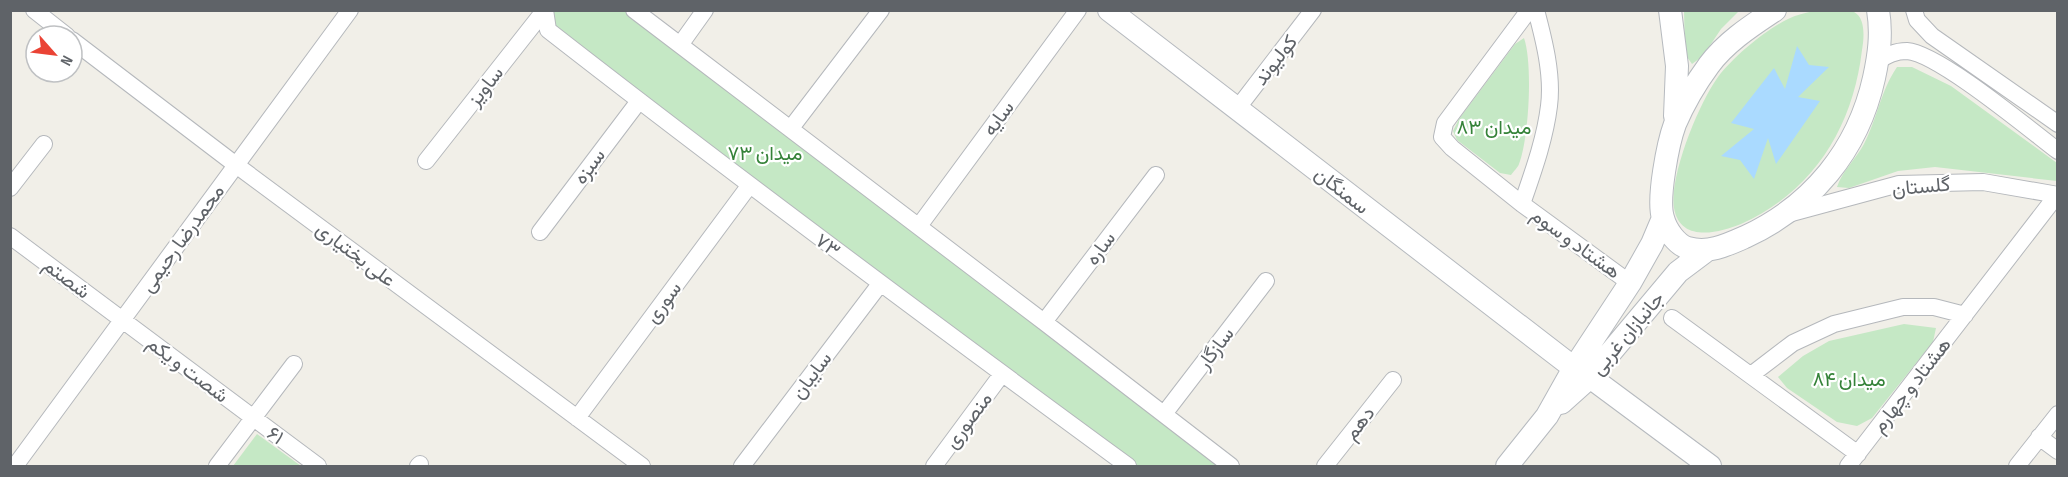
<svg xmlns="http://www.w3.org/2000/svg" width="2068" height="477" viewBox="0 0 2068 477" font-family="'Sofia Sans Condensed',Vazirmatn,sans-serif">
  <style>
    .green { fill: #c5e8c5 }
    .water { fill: #aadaff }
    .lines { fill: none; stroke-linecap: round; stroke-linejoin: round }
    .street-casing { stroke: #b5b8bc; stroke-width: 18 }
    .secondary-casing { stroke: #b6babf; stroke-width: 24 }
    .street { stroke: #fff; stroke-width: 16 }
    .secondary { stroke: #fff; stroke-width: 22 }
    .labels { text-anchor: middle; stroke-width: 4.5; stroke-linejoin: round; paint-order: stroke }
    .street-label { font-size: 20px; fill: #5f6368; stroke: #fff }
    .park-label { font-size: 20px; fill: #348238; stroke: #fff }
  </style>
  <rect width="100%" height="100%" fill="#f1efe8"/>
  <!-- green -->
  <path class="green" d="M545 11H634L1231 466H1128L548 30Z
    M1684 11H1739L1721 29 1703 56 1692 64 1685 54Z
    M1814 11C1823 11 1846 8 1854 12 1866 18 1864 39 1862 50 1853 127 1814 191 1741 224 1719 233 1680 243 1674 208 1669 176 1699 103 1718 77 1733 57 1765 30 1788 19 1796 15 1805 13 1814 11Z
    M1524 38C1533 64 1529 138 1519 164 1518 167 1514 171 1511 175L1500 173 1457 140 1453 131 1459 119 1515 44Z
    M1897 67H1912L1951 86 2057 163V181L1935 167 1898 171 1849 188 1837 187C1842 171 1856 159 1864 144 1877 119 1881 90 1897 67Z
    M1904 324 1936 328 1933 342 1872 418 1857 426 1837 422 1787 388 1778 377 1803 356 1829 341Z
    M257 434 301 466H233Z"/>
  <!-- water -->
  <path class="water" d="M1797 46 1809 65 1829 67 1798 97 1820 101 1776 164 1768 138 1754 179 1740 160 1721 156 1754 129 1731 123 1774 68 1785 89Z"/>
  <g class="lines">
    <defs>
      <path id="street" d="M34 10 67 36
        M545 10 548 30C739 179 933 323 1128 466
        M634 10 1044 322 1231 466
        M1529 10 1445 123 1442 137 1452 148 1522 204 1630 283
        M1914 10 1917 20 1932 36 2058 124
        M72 40 236 165 642 466
        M680 45 705 10
        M1877 62C1887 55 1895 51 1907 51 1938 53 2029 129 2058 151
        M1237 109 1313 10
        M791 128 881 10
        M426 161 544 11
        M10 188 44 144
        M1522 204C1533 172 1545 139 1549 106 1553 75 1544 40 1536 10
        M1788 214 1899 184 1983 182 2058 195
        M919 226 1078 10
        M540 232 639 101
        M10 236 318 466
        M1672 318 1858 454
        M1044 322 1156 175
        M1751 375 1793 343 1834 324 1903 307H1934L1965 315
        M1164 414 1266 281
        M577 418 749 186
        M2039 437 2058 451
        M15 466 350 10
        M217 466 294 364
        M418 466 420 464
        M742 466 880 284
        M934 466 1002 374
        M1325 466 1393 380
        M1848 466 2057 195
        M2017 466 2058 414"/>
      <path id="secondary" d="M1109 10 1574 368
        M1670 10 1677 66 1675 116
        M1775 10C1751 26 1726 42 1709 65 1695 84 1684 103 1675 124 1668 143 1657 199 1663 218 1666 230 1677 245 1688 248 1708 254 1727 245 1745 237 1812 206 1858 150 1874 78 1879 55 1882 34 1878 10
        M1590 377 1710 466
        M1561 403 1590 377 1678 272 1706 251
        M1507 466 1547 416 1574 368 1630 283 1652 244 1663 218"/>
    </defs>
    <!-- street casing -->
    <use href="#street" class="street-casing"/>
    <!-- secondary casing -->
    <use href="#secondary" class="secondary-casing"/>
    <!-- street -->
    <use href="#street" class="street"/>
    <!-- secondary -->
    <use href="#secondary" class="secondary"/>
  </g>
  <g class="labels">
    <!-- street labels -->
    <g class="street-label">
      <text transform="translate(1275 60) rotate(-52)" y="7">کولیوند</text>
      <text transform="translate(485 86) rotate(-52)" y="7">ساویز</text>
      <text transform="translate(998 118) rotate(-54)" y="7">سایه</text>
      <text transform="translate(589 166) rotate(-53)" y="7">سبزه</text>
      <text transform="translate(1921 186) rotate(-5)" y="7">گلستان</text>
      <text transform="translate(1342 190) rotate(38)" y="7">سمنگان</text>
      <text transform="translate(182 238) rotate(-54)" y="7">محمدرضا رحیمی</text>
      <text transform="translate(1576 243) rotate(36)" y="7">هشتاد و سوم</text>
      <text transform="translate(828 245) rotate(37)" y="7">۷۳</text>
      <text transform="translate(1100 248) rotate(-53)" y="7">ساره</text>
      <text transform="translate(356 254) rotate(37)" y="7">علی بختیاری</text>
      <text transform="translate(67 278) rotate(37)" y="7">شصتم</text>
      <text transform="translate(663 302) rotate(-53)" y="7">سوری</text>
      <text transform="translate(1627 333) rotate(-50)" y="7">جانبازان غربی</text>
      <text transform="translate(1215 348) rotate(-53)" y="7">سازگار</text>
      <text transform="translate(188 369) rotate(37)" y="7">شصت و یکم</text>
      <text transform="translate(811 375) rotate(-53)" y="7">سایبان</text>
      <text transform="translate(1911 385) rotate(-52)" y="7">هشتاد و چهارم</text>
      <text transform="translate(968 420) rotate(-53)" y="7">منصوری</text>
      <text transform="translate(1359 423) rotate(-52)" y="7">دهم</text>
      <text transform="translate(276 435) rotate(37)" y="7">۶۱</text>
    </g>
    <!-- park labels -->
    <g class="park-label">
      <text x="1494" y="134">میدان ۸۳</text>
      <text x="765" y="160">میدان ۷۳</text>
      <text x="1849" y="386">میدان ۸۴</text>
    </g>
  </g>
  <!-- border -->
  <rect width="2068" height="477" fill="none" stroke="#5f6368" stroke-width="24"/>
  <!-- north arrow -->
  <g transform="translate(54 54) rotate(118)"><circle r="28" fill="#ffffff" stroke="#bfc1c3" stroke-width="1.5"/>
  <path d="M0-4.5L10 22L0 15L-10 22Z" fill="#ea4335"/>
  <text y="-9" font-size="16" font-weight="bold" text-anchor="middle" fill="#5f6368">N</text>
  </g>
</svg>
